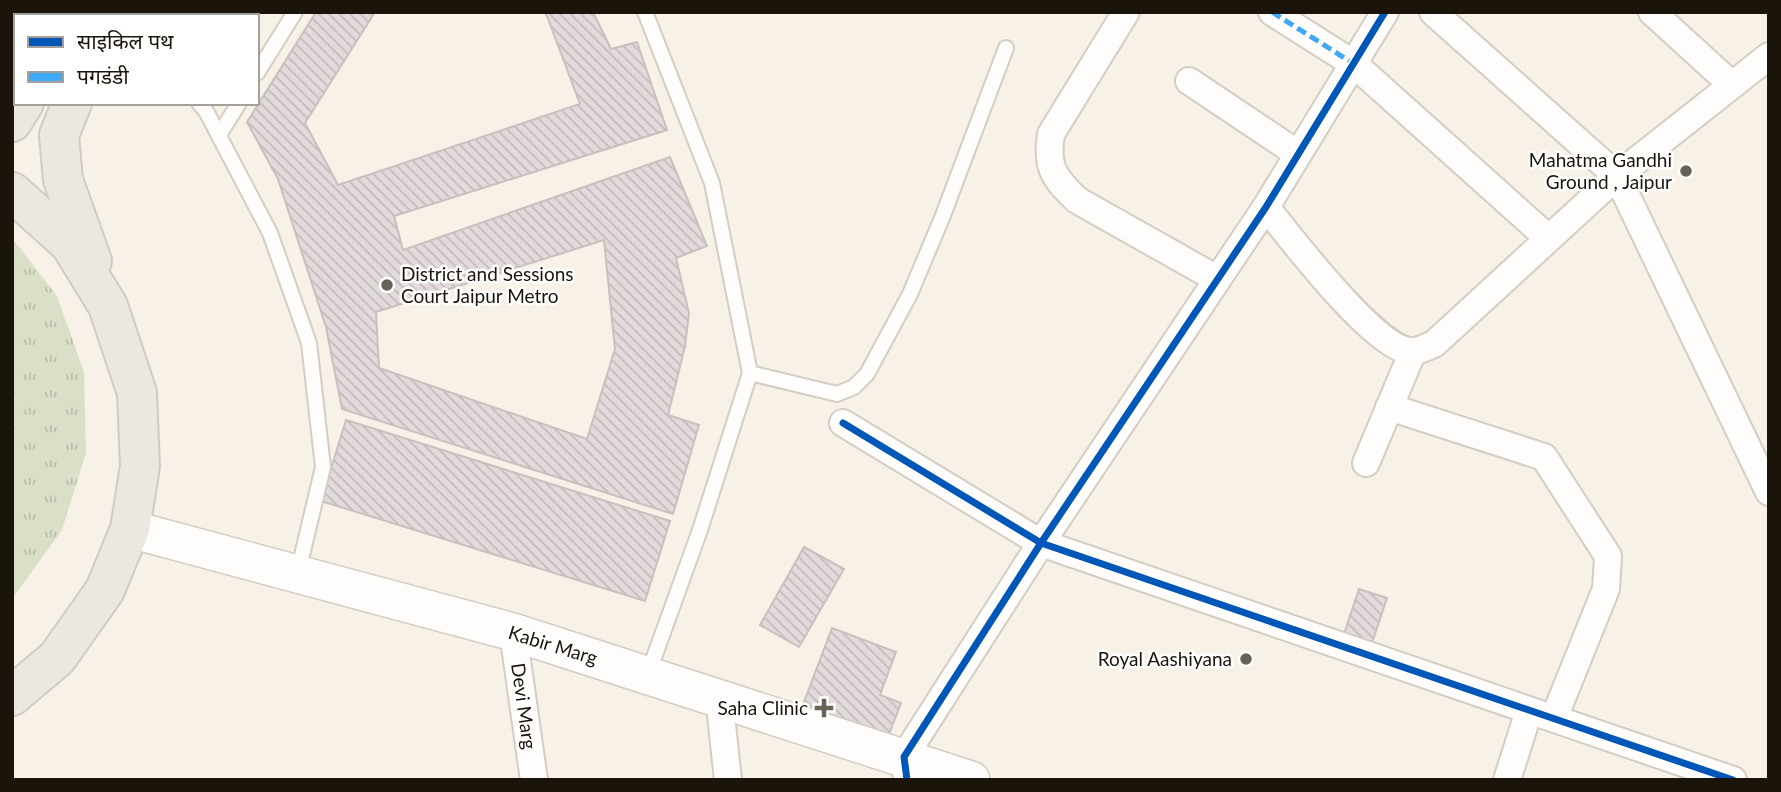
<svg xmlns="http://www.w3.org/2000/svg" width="1781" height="792" viewBox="0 0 1781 792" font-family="Lato,'Noto Sans Devanagari',sans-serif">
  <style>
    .grass { fill: url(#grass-tufts) }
    .building { fill: url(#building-back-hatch); stroke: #c8c0bf; stroke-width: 2; fill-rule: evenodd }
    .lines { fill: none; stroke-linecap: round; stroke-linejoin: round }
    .lane-casing { stroke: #d4cdc3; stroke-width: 18 }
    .street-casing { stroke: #d4cdc3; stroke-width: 30 }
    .secondary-casing { stroke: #d4cdc3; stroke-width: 40 }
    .primary-casing { stroke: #cfcbc5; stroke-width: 42 }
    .lane { stroke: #fefdfb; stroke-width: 14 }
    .street { stroke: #fefdfb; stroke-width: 26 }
    .secondary { stroke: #fefdfb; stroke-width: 37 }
    .primary { stroke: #ebe8e2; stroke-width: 38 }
    .quiet { stroke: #3fa9f5; stroke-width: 5; stroke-dasharray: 10 5; stroke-linecap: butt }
    .cycleway-casing { stroke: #fff; stroke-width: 11 }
    .cycleway { stroke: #0057b8; stroke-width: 7 }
    .poi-dot { fill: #686157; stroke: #fff; stroke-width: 2.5 }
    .labels { text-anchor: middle; stroke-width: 5; stroke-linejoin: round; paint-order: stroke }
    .poi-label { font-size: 19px; fill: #1b140a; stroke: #fff; text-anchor: end }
    .street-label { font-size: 19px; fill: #1b140a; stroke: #fff }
  </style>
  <defs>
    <pattern id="grass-tufts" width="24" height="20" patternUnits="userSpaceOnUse" patternTransform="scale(1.75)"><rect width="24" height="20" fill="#dadfc8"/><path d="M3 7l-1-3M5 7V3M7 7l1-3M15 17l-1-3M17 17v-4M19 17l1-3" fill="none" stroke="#babeaa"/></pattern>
    <pattern id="building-back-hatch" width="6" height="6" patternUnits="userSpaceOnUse" patternTransform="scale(1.75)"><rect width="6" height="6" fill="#e3dbdb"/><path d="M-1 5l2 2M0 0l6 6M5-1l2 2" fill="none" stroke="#c2bbbb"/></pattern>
  </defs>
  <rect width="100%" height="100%" fill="#f8f1e7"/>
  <!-- grass -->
  <path class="grass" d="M12 238 57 296 84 372 86 453 62 530 12 599Z"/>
  <!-- building -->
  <path class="building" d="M316 12H375L305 123 338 185 580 104 547 16 544 12H593L611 49 637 42 667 130 394 216 403 250 670 157 707 246 676 258 689 313 685 346 668 415 699 425 673 514 342 409 326 327 278 179 247 122ZM604 240 615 349 587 439 379 368 376 312Z
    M346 420 670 521 645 601 321 501Z
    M804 547 844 569 799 647 760 625Z
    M1359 589 1387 598 1372 643 1344 634Z
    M832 628 896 652 880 695 901 703 886 742 801 710Z"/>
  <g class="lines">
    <defs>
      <path id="lane" d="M39 12 44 16
        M645 12 712 183 750 373 700 530 648 674
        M257 73 295 12
        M199 103 206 111 270 233 309 343 323 467 298 572
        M219 135 239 103
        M750 373 837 394 854 387 867 374 910 294 942 218 1006 48"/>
      <path id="street" d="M1126 12 1051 134C1046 167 1053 177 1077 200L1217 279
        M1272 12 1354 64 1548 238
        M1433 12 1617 176 1769 492
        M1652 12 1732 85
        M1189 81 1298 154
        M1266 207C1289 236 1378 353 1413 351 1420 351 1428 346 1434 344L1617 176 1769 56
        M1389 407 1544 457 1608 556 1606 589 1554 718
        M843 423 1041 543 1733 780
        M1366 463 1413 351
        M513 632 534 780
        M719 697 728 780
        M907 780 904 757 1041 543 1266 207 1385 12
        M1507 780 1529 711"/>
      <path id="secondary" d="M130 529 513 632 971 780"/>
      <path id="primary" d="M80 16 82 12
        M124 16 126 12
        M72 103 59 135 63 180 92 261
        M12 122 24 103
        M12 192 70 244 108 306 137 393 140 466 130 529 105 590 57 658 12 696"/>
    </defs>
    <!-- lane casing -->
    <use href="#lane" class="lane-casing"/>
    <!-- street casing -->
    <use href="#street" class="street-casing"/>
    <!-- secondary casing -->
    <use href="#secondary" class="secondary-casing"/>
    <!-- primary casing -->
    <use href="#primary" class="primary-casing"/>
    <!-- lane -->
    <use href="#lane" class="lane"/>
    <!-- street -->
    <use href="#street" class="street"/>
    <!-- secondary -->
    <use href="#secondary" class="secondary"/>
    <!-- primary -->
    <use href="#primary" class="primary"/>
    <!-- quiet -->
    <path class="quiet" d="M1272 12 1354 64"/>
    <defs>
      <path id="cycleway" d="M843 423 1041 543 1733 780
        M907 780 904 757 1041 543 1266 207 1385 12"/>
    </defs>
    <!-- cycleway casing -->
    <use href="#cycleway" class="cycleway-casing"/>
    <!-- cycleway -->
    <use href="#cycleway" class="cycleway"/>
  </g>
  <!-- markers -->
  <g class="poi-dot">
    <circle cx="1686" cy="171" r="7"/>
    <circle cx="387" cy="285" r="7"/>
    <circle cx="1246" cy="659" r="7"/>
    <path d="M820.5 697.5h7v7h7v7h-7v7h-7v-7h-7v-7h7z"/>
  </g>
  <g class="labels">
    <!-- poi labels -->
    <g class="poi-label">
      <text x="1672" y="167">Mahatma Gandhi<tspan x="1672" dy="22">Ground , Jaipur</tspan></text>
      <text x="401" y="281" text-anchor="start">District and Sessions<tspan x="401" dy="22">Court Jaipur Metro</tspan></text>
      <text x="1232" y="666">Royal Aashiyana</text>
      <text x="808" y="715">Saha Clinic</text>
    </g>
    <!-- street labels -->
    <g class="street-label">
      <text transform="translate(553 645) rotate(17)" y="7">Kabir Marg</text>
      <text transform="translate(524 706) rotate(82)" y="7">Devi Marg</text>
    </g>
  </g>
  <!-- border -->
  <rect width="1781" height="792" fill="none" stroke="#1b140a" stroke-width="28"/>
  <!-- legend -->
  <rect x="14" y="14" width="245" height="91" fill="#ffffff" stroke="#a4a19d" stroke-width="2"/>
  <rect x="28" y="37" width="35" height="10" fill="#0057b8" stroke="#a4a19d" stroke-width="2"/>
  <text x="77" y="49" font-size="21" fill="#1b140a">साइकिल पथ</text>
  <rect x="28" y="72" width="35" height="10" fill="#3fa9f5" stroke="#a4a19d" stroke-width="2"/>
  <text x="77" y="84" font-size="21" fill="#1b140a">पगडंडी</text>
</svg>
